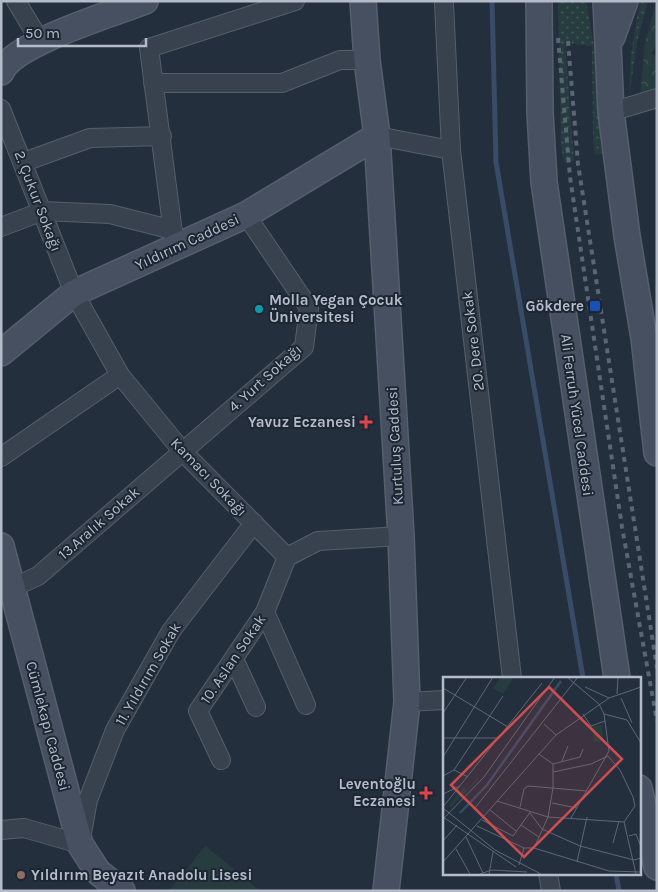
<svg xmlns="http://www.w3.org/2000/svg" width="658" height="892" viewBox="0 0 658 892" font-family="Karla,sans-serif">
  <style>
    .grass { fill: url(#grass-dots) }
    .forest { fill: url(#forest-crowns) }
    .garden { fill: #263c3f }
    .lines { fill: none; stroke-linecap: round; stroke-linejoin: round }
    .stream { stroke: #394c67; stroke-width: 5 }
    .street-casing { stroke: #565f6c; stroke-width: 20 }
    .secondary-casing { stroke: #565f6c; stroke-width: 28 }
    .street { stroke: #38414e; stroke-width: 18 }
    .secondary { stroke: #465061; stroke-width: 25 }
    .rail { stroke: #5a6575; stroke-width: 4; stroke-dasharray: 5 5; stroke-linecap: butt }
    .transit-dot { fill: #1a4fb4; stroke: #1d2633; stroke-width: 2 }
    .culture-dot { fill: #0f9aa8; stroke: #1d2633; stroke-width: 2 }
    .health-dot { fill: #e0444e; stroke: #1d2633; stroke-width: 2 }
    .education-dot { fill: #8d6e63; stroke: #1d2633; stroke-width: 2 }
    .labels { text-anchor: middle; stroke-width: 4; stroke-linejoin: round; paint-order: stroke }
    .street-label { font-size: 15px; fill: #b4bcc9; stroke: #1d2633 }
    .poi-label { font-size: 15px; font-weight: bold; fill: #b4bcc9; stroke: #1d2633; text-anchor: end }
    .inset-river { fill: none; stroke: #394c67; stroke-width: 2.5 }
    .inset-road { fill: none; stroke: #5e6776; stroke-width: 1 }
    .view { fill: #ce4d50; fill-opacity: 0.15; stroke: #ce4d50; stroke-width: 2.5 }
    .inset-edge { fill: none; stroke: #b4bcc9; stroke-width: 2.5 }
  </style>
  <defs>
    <pattern id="grass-dots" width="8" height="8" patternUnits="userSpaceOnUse" patternTransform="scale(1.25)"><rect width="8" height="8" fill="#263c3f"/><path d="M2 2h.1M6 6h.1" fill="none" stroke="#435659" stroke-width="1.8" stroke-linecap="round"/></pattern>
    <pattern id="forest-crowns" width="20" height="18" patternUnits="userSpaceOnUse" patternTransform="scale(1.25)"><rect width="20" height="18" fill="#263c3f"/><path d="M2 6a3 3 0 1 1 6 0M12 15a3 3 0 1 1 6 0" fill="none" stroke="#435659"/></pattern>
  </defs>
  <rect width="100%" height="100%" fill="#242f3e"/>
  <!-- grass -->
  <path class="grass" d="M558 1H586L595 53 604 153 595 155 593 139 592 46 565 43 574 161 564 162 561 145Z
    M640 1H648L637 42 629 98 631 54Z"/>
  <!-- forest -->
  <path class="forest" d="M657 1V44L651 53 657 57V96L640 99 645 42Z"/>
  <!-- garden -->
  <path class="garden" d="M205 846H206L260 891H169Z"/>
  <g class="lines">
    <!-- stream -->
    <path class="stream" d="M492 1 496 162 583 678
      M616 873 619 891"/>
    <defs>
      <path id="street" d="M16 1 40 41
        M444 3 451 150 512 678
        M153 83H282L340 60H367
        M1 109 74 293 120 375 183 452 287 557 318 541 401 536
        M611 112 657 98
        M377 136 451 150
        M24 162 90 138 162 136
        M1 227 43 211 110 214 173 230
        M175 248 149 48 295 1
        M1 457 120 375
        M12 588 38 576 304 347 309 308 246 215
        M265 612 306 705
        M234 659 256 707
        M407 702 444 700
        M221 760 198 711 265 612 287 557
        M1 830 24 828 80 844 88 800 115 730 171 631 254 523
        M548 873 551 891"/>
      <path id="secondary" d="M363 1 367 60 377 136 401 536 407 702 386 891
        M539 1 540 112 544 182 617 678
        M606 1 611 112 627 236 644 338 657 453
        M612 37 625 1
        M1 72C13 43 115 13 145 1
        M1 353 74 293 246 215 377 136
        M1 546 80 844 98 872 122 891
        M639 788 657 867"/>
    </defs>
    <!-- street casing -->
    <use href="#street" class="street-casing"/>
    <!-- secondary casing -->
    <use href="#secondary" class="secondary-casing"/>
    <!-- street -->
    <use href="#street" class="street"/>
    <!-- secondary -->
    <use href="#secondary" class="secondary"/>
    <!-- rail -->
    <path class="rail" d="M558 38 570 177 622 527 657 721
      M568 41 578 164 657 668"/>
  </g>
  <!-- markers -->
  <rect class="transit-dot" x="589" y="300" width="12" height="12" rx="2.5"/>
  <circle class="culture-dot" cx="259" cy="309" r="5"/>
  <g class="health-dot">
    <path d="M363.5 414.5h5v5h5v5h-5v5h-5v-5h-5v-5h5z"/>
    <path d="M423.5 785.5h5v5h5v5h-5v5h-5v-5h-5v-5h5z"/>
  </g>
  <circle class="education-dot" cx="21" cy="875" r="5"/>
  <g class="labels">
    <!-- street labels -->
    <g class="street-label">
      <text transform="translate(38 201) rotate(69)" y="5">2. Çukur Sokağı</text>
      <text transform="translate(187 242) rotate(-25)" y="5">Yıldırım Caddesi</text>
      <text transform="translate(473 341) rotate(-97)" y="5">20. Dere Sokak</text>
      <text transform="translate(265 378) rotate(-42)" y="5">4. Yurt Sokağı</text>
      <text transform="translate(577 415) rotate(82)" y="5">Ali Ferruh Yücel Caddesi</text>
      <text transform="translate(395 446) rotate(-93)" y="5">Kurtuluş Caddesi</text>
      <text transform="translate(209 477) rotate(46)" y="5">Kamacı Sokağı</text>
      <text transform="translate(99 523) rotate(-41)" y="5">13.Aralık Sokak</text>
      <text transform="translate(233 659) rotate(-56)" y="5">10. Aslan Sokak</text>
      <text transform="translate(148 674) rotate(-60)" y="5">11. Yıldırım Sokak</text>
      <text transform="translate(48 726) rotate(75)" y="5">Cümlekapı Caddesi</text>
    </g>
    <!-- poi labels -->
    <g class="poi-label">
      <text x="269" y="305" text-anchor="start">Molla Yegan Çocuk<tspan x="269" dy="17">Üniversitesi</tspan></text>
      <text x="584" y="311">Gökdere</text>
      <text x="356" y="427">Yavuz Eczanesi</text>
      <text x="416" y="789">Leventoğlu<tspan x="416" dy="17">Eczanesi</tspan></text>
      <text x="31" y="880" text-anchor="start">Yıldırım Beyazıt Anadolu Lisesi</text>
    </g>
  </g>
  <!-- overview -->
  <g transform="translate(443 677)">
    <rect width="198" height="198" fill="#242f3e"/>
    <path d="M31 97 21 110 24 113 35 100V103L8 130 6 128Z" fill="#263c3f"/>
    <path d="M58 0H71L60 17 50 11ZM159 48 161 64 151 65 149 49Z" fill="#263c3f"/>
    <path class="inset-river" d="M17 136 44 108 118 4"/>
    <path class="inset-road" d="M124 0 156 27 161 37 166 74 128 141M142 10 166 21M0 11 65 50M174 17 175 0M178 21 189 46M0 36 24 0M140 37 148 49 162 44M161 37 184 43 198 66M101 47 113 58M0 61H56M0 80 50 0M119 84 125 69M110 87 137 80 140 72M11 93 60 19M110 95 148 87 165 79 177 93 190 120 192 129 181 145M0 99 11 93 25 100M0 117 17 109M54 124 105 140 181 145 193 197M109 126 134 131M0 130 99 6M77 130 81 112 85 109 144 114M0 131 52 173 98 197M32 131 135 0M47 133 73 154M87 136 99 152 137 169 191 183 198 181M0 140 73 190M0 142 41 100 112 0M39 143 70 159 88 134M78 148 96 160M34 149 81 171H91L166 194 198 195M186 159 193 157 198 170M23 160 40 196M0 164 14 148M170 166 176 144M91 171 105 140 110 111V87L96 77M13 172 27 197M0 185 113 58 166 21 198 10M134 185 144 140M76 188 81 171M37 197 49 193 84 195M46 197 50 175"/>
    <path class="view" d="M106 10 179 82 81 180 8 108Z"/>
    <rect width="198" height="198" class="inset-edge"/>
  </g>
  <!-- border -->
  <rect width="658" height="892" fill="none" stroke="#b4bcc9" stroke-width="5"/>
  <!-- scale -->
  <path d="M18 38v8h128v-8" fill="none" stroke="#b4bcc9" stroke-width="2.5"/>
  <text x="25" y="38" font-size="15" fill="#b4bcc9" stroke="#1d2633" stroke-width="4" paint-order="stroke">50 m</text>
</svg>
